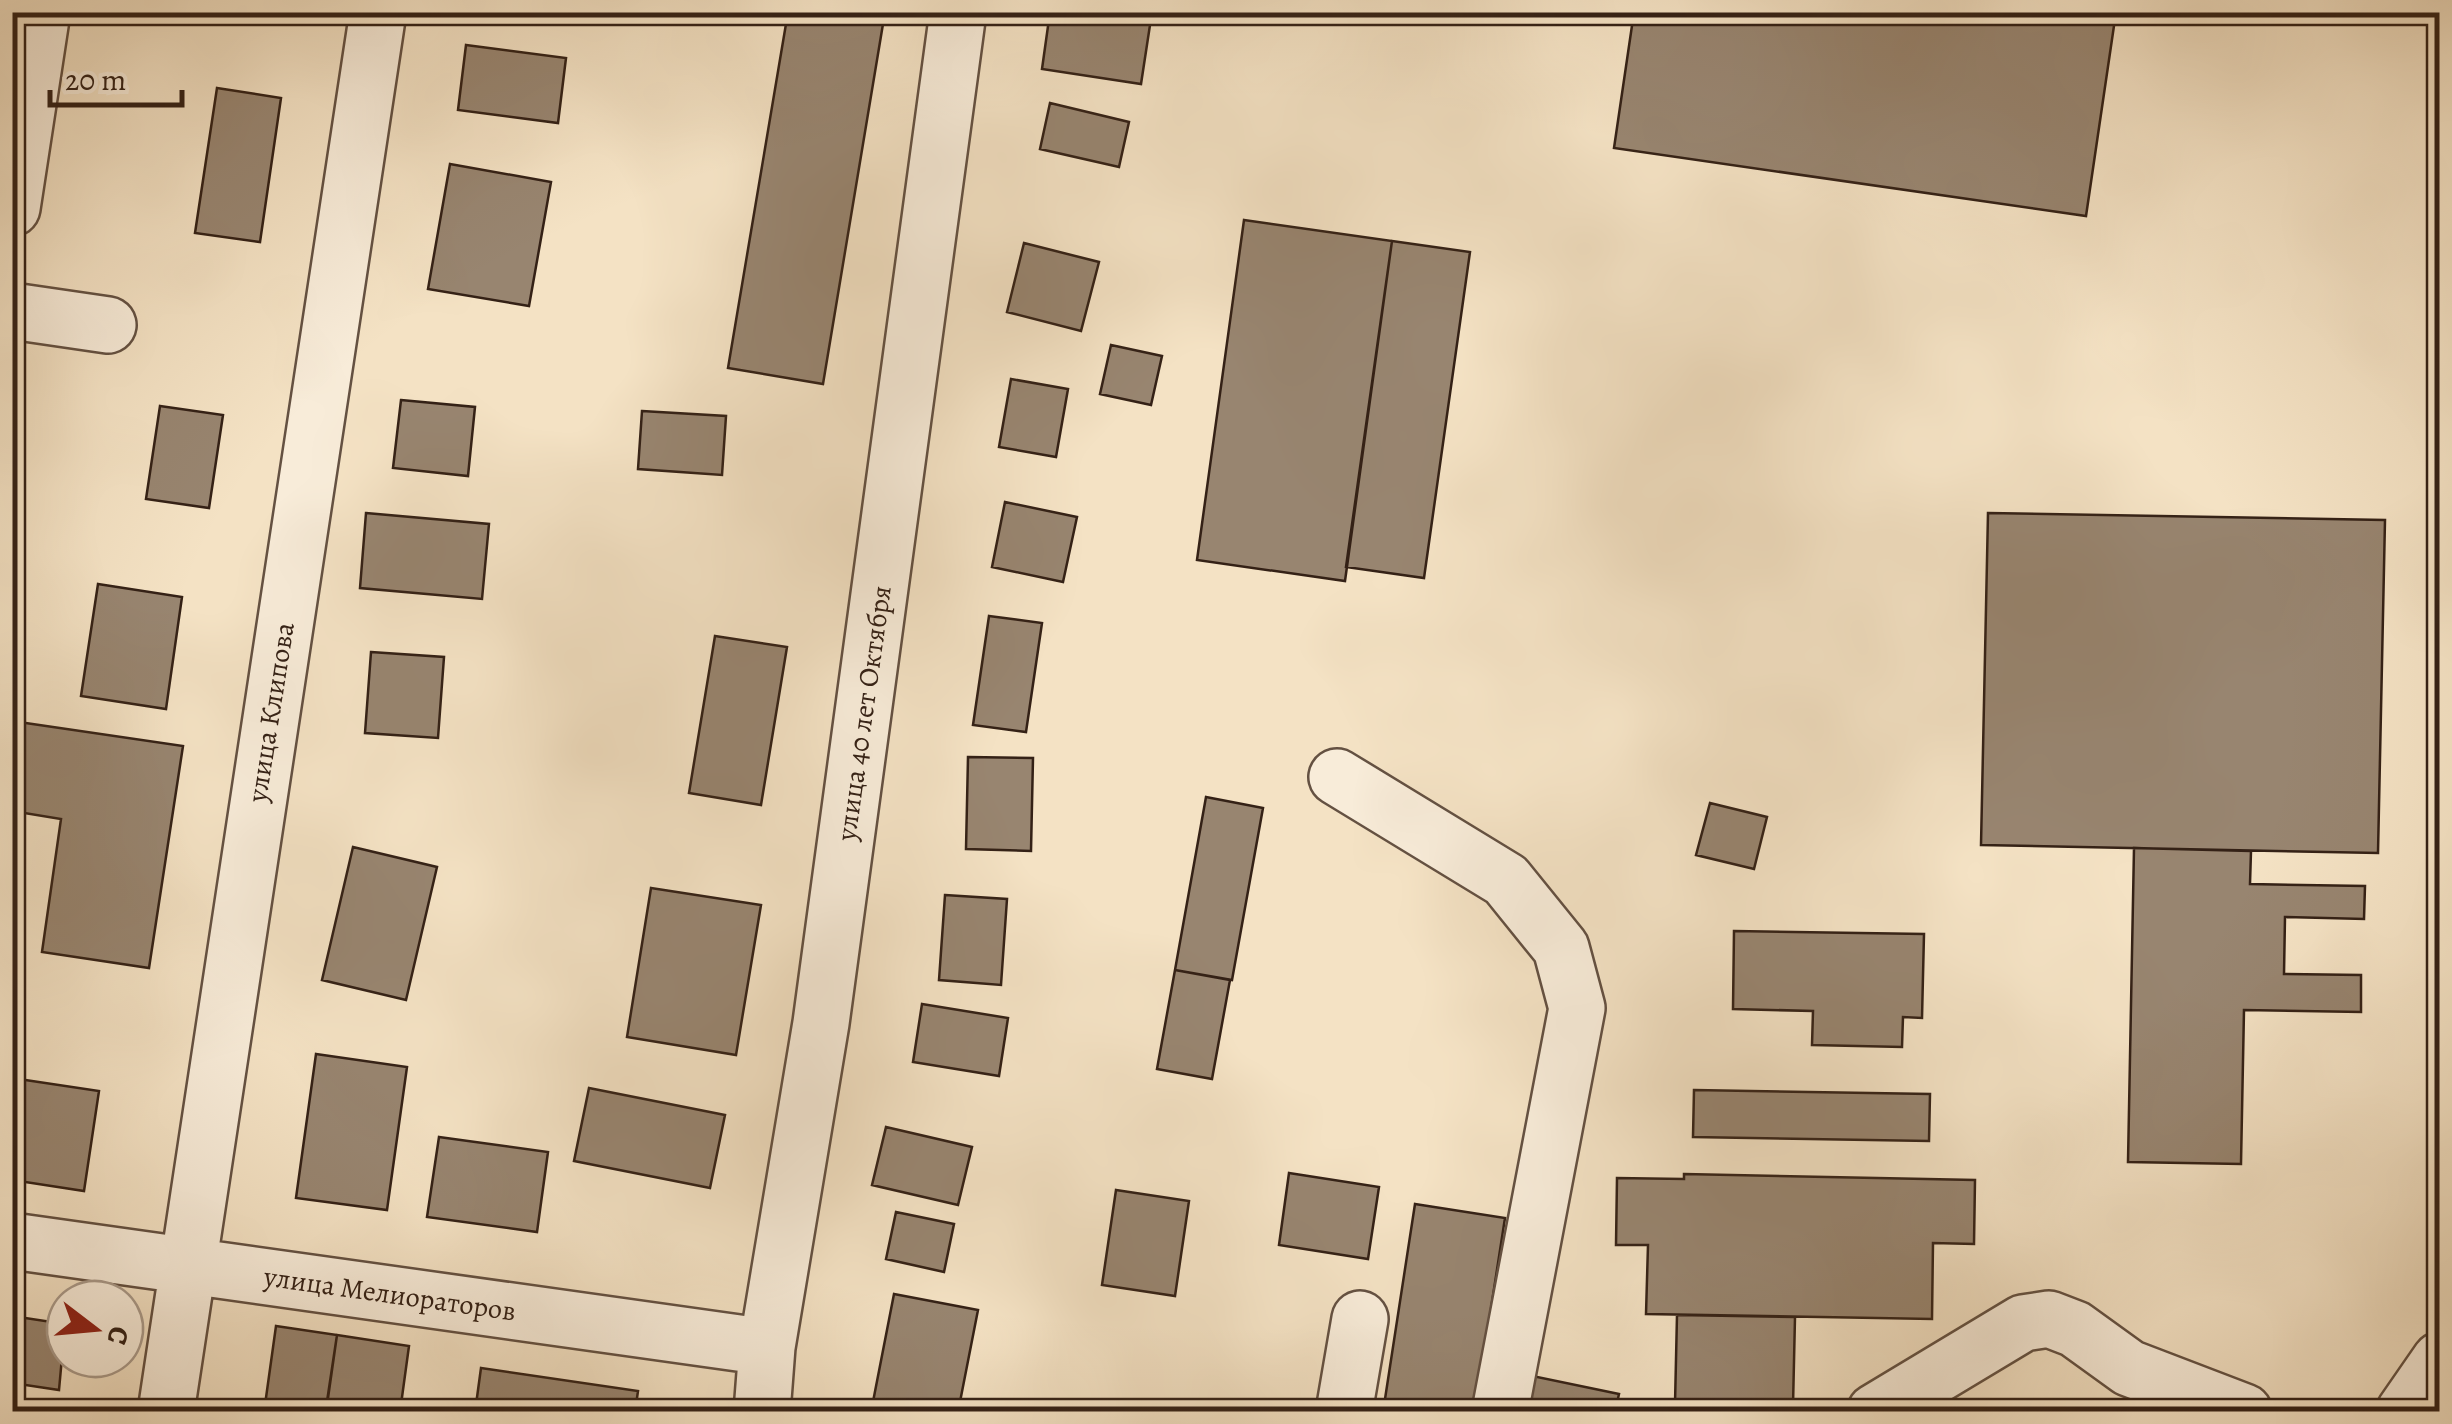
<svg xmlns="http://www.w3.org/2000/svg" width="2452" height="1424" viewBox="0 0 2452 1424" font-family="Alegreya,serif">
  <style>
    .building { fill: #988570; stroke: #342116; stroke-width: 2.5 }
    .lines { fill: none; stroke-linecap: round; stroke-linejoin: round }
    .minor-casing { stroke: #645142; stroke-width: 60 }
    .minor { stroke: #f8ecd9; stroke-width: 55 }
    .labels { text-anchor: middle; stroke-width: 8; stroke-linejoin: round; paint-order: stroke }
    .street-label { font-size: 28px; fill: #342116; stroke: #f8ecd9 }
  </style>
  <rect width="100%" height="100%" fill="#f4e2c4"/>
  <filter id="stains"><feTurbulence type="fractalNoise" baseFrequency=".002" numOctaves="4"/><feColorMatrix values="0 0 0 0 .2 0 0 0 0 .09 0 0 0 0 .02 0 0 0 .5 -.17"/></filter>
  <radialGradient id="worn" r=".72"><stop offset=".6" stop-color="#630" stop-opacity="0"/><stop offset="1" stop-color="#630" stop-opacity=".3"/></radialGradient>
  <!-- building -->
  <path class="building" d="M220 12H286L284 24Z
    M788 12H885L823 384 728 368Z
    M1050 12H1152L1141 84 1042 69Z
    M1634 12H2073L2115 19 2086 216 1614 148Z
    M466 45 566 58 558 123 458 110Z
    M217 88 281 98 260 242 195 233Z
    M1050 103 1129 122 1119 167 1040 149Z
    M450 164 551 182 529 306 428 289Z
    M1244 220 1392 241 1345 581 1197 560Z
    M1392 241 1470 252 1424 578 1346 567Z
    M1024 243 1099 262 1081 331 1007 312Z
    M1111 345 1162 356 1151 405 1100 394Z
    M1011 379 1068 389 1056 457 999 447Z
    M401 400 475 407 468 476 393 468Z
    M160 406 223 415 209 508 146 499Z
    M642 411 726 416 722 475 638 469Z
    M1005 502 1077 517 1063 582 992 567Z
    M366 513 489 524 482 599 360 588Z
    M1988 513 2385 520 2378 853 1981 845Z
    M98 584 182 597 166 709 81 696Z
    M989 616 1042 623 1026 732 973 725Z
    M715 636 787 647 761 805 689 793Z
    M371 652 444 657 438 738 365 733Z
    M12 721 183 746 149 968 42 952 61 819 12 811Z
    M968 757 1033 758 1031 851 966 849Z
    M1206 797 1263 808 1232 980 1175 970Z
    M1710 803 1767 817 1754 869 1696 855Z
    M353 847 437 867 406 1000 322 980Z
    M2134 848 2251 851 2250 884 2365 886 2364 919 2285 917 2284 974 2361 975V1012L2244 1010 2241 1164 2128 1162Z
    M651 888 761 905 736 1055 627 1037Z
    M945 895 1007 899 1001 985 939 980Z
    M1734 931 1924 934 1922 1018 1903 1017 1902 1047 1812 1045 1813 1011 1733 1009Z
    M1175 970 1230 980 1212 1079 1157 1069Z
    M922 1004 1008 1018 999 1076 913 1062Z
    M316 1054 407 1067 387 1210 296 1198Z
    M12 1078 99 1091 84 1191 12 1180Z
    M589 1088 725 1115 710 1188 574 1161Z
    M1694 1090 1930 1094 1929 1141 1693 1137Z
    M886 1127 972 1147 958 1205 872 1185Z
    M439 1137 548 1152 537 1232 427 1217Z
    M1289 1173 1379 1187 1368 1259 1279 1245Z
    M1684 1174 1975 1180 1974 1244 1933 1243 1932 1319 1646 1314 1648 1245H1616L1617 1178 1684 1179Z
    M1116 1190 1189 1201 1175 1296 1102 1285Z
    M1415 1204 1505 1218 1475 1412H1383Z
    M896 1212 954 1224 944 1272 886 1259Z
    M894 1294 978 1310 958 1412H871Z
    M1677 1315 1795 1317 1793 1406 1675 1404Z
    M12 1316 65 1324 59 1390 12 1383Z
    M276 1326 337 1335 326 1412H264Z
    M337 1335 409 1346 400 1412 326 1408Z
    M481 1368 638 1391 635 1412H475Z
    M1523 1374 1619 1394 1615 1412H1515Z"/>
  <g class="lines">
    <defs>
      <path id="minor" d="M12 208 42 12
        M12 311 108 325
        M1337 777 1506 880 1561 948 1577 1008 1500 1412
        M12 1241 767 1347
        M166 1412 378 12
        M762 1412 767 1347 821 1023 958 12
        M1344 1412 1360 1319
        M1875 1412 2023 1323 2049 1319 2075 1329 2129 1368 2244 1412
        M2404 1412 2440 1360"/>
    </defs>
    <!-- minor casing -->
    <use href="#minor" class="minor-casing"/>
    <!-- minor -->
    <use href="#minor" class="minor"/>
  </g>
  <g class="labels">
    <!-- street labels -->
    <g class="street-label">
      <text transform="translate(270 712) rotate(-81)" y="10">улица Клипова</text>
      <text transform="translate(863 713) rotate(-82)" y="10">улица 40 лет Октября</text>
      <text transform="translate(390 1293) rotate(8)" y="10">улица Мелиораторов</text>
    </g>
  </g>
  <!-- margin -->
  <rect width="2452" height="1424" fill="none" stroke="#f4e2c4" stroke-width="50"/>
  <rect x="15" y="15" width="2422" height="1394" fill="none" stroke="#342116" stroke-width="5"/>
  <rect x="25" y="25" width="2402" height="1374" fill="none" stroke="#342116" stroke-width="2.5"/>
  <!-- north arrow -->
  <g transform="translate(95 1329) rotate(106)"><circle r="48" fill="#f8ecd9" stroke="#aa9b8b" stroke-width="2.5"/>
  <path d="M0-8L18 38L0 25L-18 38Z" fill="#8f2418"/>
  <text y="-15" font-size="28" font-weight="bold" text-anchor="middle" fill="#342116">С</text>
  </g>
  <!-- scale -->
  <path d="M50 90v15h132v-15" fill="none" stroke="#342116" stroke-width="5"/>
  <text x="65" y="90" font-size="30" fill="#342116" stroke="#f8ecd9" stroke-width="8" paint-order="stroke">20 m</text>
  <rect width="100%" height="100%" filter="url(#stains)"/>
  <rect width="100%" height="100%" fill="url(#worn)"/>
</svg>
